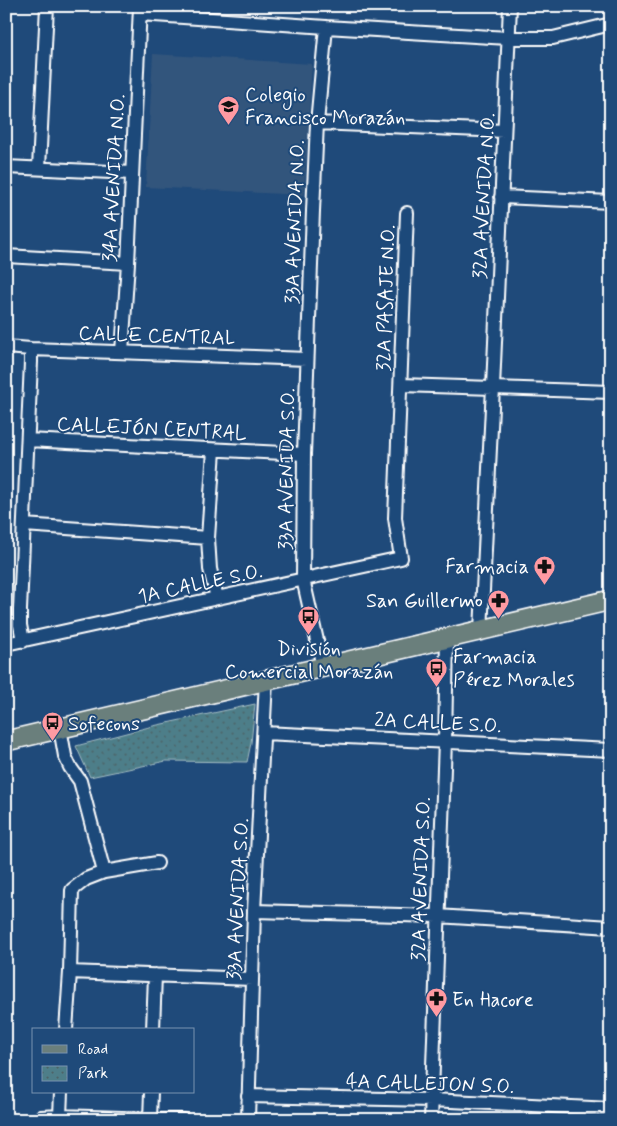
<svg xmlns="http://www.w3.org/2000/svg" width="617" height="1126" viewBox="0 0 617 1126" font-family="Mynerve,sans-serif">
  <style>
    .built { fill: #33557c }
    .park { fill: url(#park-dots); stroke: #a6bec4 }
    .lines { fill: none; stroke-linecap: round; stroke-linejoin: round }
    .street-casing { stroke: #fff; stroke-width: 16 }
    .primary-casing { stroke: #fff; stroke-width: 22 }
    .street { stroke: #1f4a7a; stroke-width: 12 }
    .primary { stroke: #6b7f7c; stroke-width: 19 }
    .labels { text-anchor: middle; stroke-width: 4; stroke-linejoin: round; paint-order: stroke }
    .poi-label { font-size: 20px; fill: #fff; stroke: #1f4a7a; text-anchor: start }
    .street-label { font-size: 20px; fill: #fff; stroke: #1f4a7a }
  </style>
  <defs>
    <pattern id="park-dots" width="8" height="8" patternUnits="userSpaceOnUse" patternTransform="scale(1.25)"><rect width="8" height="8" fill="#4e7e89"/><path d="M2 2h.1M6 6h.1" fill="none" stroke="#4d656a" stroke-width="1.8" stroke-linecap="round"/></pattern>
  </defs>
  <rect width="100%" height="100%" fill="#1f4a7a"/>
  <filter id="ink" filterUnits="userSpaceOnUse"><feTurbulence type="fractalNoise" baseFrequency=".02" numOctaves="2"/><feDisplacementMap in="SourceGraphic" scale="10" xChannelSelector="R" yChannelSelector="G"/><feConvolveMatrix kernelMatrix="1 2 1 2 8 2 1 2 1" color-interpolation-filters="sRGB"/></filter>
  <g filter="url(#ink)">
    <!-- built -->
    <path class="built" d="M153 54 312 64 304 195 146 187Z"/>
    <!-- park -->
    <path class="park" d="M255 704 251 743 247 762 166 761 90 777 76 746 153 726Z"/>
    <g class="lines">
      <defs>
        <path id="street" d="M140 14 326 27 508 38H553L611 24
          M317 123 504 131
          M6 167 132 173
          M39 168 47 6
          M501 197 611 202
          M6 256 128 263
          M6 347 31 349 307 359
          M122 352 128 263 140 7
          M401 385 611 392
          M28 440 304 454
          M214 450 208 538 210 569 217 598
          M24 525 208 538
          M481 631 493 387 510 6
          M23 641 20 625V610L31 362V349
          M6 644 401 558 395 518 407 213
          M323 667 303 579 304 454 313 211 317 123 326 27
          M60 728 65 756 70 767 80 781 104 872
          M264 733 611 750
          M254 911 437 916 611 927
          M70 972 252 979
          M66 1030 70 972 72 890 86 879 104 872 157 863
          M153 1030 155 975
          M248 1096 431 1100 611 1109
          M60 1116 61 1092
          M150 1119 151 1092
          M40 1120 41 1117 60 1116 184 1120
          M248 1120 254 911 266 681
          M431 1120 445 741 447 639"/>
        <path id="primary" d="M6 741 611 600"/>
      </defs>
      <!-- street casing -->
      <use href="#street" class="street-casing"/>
      <!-- primary casing -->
      <use href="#primary" class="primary-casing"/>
      <!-- street -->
      <use href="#street" class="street"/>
      <!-- primary -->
      <use href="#primary" class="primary"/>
    </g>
  </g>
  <!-- icons -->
  <defs>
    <symbol id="school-pin" viewBox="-11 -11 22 30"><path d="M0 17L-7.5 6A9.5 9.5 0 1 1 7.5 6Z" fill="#ff9aa2" stroke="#1f4a7a"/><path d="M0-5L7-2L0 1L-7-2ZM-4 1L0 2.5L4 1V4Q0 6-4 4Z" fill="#111"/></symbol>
    <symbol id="pharmacy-pin" viewBox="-11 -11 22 30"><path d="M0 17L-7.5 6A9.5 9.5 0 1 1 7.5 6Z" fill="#ff9aa2" stroke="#1f4a7a"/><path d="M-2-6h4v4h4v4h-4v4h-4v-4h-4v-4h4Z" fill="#111"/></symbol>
    <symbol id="bus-pin" viewBox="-11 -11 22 30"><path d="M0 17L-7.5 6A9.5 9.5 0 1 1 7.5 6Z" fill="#ff9aa2" stroke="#1f4a7a"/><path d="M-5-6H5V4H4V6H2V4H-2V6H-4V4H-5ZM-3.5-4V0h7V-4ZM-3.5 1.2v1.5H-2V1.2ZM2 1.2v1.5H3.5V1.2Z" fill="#111"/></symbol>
  </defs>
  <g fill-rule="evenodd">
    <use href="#school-pin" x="216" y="94" width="25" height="34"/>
    <use href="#pharmacy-pin" x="532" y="554" width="25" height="34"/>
    <use href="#pharmacy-pin" x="486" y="588" width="25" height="34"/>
    <use href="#bus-pin" x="296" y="604" width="25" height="34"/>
    <use href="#bus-pin" x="424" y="656" width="25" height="34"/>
    <use href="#bus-pin" x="40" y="710" width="25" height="34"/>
    <use href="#pharmacy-pin" x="424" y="986" width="25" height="34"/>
  </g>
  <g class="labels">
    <!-- poi labels -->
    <g class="poi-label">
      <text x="245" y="101">Colegio<tspan x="245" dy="23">Francisco Morazán</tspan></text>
      <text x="529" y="573" text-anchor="end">Farmacia</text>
      <text x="483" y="607" text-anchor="end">San Guillermo</text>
      <text x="309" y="655" text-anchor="middle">División<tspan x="309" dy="23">Comercial Morazán</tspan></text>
      <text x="453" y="663">Farmacia<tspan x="453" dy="23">Pérez Morales</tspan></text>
      <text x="68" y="730">Sofecons</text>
      <text x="452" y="1006">En Hacore</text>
    </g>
    <!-- street labels -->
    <g class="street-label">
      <text transform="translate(113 178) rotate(-87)" y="7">34A AVENIDA N.O.</text>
      <text transform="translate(483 196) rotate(-87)" y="7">32A AVENIDA N.O.</text>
      <text transform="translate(294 222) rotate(-88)" y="7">33A AVENIDA N.O.</text>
      <text transform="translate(385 298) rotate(-88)" y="7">32A PASAJE N.O.</text>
      <text transform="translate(157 335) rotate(2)" y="7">CALLE CENTRAL</text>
      <text transform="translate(152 428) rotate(3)" y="7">CALLEJÓN CENTRAL</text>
      <text transform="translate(286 469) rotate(-89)" y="7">33A AVENIDA S.O.</text>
      <text transform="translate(200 583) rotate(-12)" y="7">1A CALLE S.O.</text>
      <text transform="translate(438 722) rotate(3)" y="7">2A CALLE S.O.</text>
      <text transform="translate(420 879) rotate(-88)" y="7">32A AVENIDA S.O.</text>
      <text transform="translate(237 899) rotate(-87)" y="7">33A AVENIDA S.O.</text>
      <text transform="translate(430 1083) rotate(2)" y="7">4A CALLEJON S.O.</text>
    </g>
  </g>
  <!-- margin -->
  <rect width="617" height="1126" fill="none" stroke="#1f4a7a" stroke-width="25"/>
  <rect x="12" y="12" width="592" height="1101" fill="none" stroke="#fff" stroke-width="2" filter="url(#ink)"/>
  <!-- legend -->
  <rect x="32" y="1028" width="162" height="65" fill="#1f4a7a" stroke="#7992af"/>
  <rect x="42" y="1045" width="25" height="8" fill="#6b7f7c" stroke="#7992af"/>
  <text x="78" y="1054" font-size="15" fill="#ffffff">Road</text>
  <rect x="42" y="1066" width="25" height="15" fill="url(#park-dots)" stroke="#7992af"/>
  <text x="78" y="1078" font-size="15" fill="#ffffff">Park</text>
</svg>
